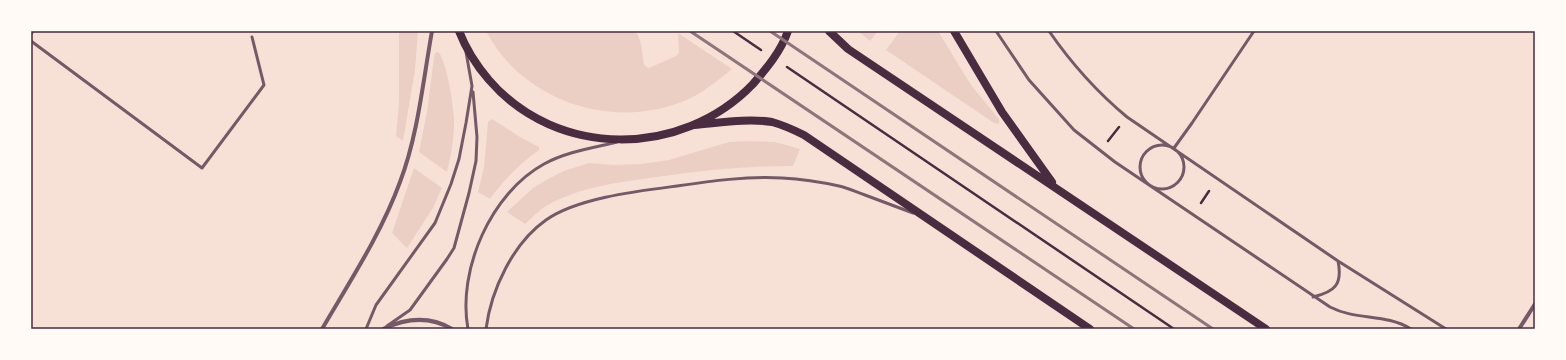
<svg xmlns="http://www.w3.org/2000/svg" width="1566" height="360" viewBox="0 0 1566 360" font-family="'Titillium Web',sans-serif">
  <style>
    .green { fill: #ebcfc5 }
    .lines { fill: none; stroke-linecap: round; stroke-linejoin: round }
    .path { stroke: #4a2c40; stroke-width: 2.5 }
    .service { stroke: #755966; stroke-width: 3 }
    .minor { stroke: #755966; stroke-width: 4 }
    .secondary { stroke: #4a2c40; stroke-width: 8 }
    .rail { stroke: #8f747c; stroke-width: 3 }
    .neatline { fill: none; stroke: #4a2c40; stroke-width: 1.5 }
  </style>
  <rect width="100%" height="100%" fill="#f7e1d7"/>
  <!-- green -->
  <path class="green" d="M399 31H418L415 70 403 141 396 136 399 102Z
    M486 31H635C642 39 642 54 644 64L646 67 649 68 676 56 679 53 678 33 732 69C720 79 707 89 693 97 619 133 524 104 486 31Z
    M858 31H878L870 41Z
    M900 31H938L971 85 999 119V124L994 123 886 50Z
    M438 52C446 57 455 112 454 123 454 139 451 156 447 172L419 152 427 112 434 57 435 53Z
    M492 119 520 137 539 147V150C520 164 503 180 490 199L478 192 484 167 488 122Z
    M749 141 775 142 800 149 793 166C747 166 702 170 657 177 620 182 579 187 546 206 538 211 532 218 525 224L507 212 533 188 548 179 564 171 589 163 613 165 641 164 669 160 729 142Z
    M414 168 442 188 433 208 407 248 392 233Z"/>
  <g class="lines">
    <!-- path -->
    <path class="path" d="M733 31 761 50
      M787 67 1174 329
      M1108 141 1119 127
      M1201 203 1209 191"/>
    <!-- service -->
    <path class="service" d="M996 31 1029 80 1074 130 1115 162 1330 307C1357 321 1385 313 1411 329
      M1049 31C1071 63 1097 92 1127 117L1338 261 1446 329
      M31 34 33 31
      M31 41 202 168 264 85 252 37
      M1140 167a22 22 0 1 1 44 0a22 22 0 1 1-44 0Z
      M1174 148 1192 123 1254 31
      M1313 297C1334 292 1343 285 1338 261
      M387 326 410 310 447 259 454 248 469 193 476 161 477 137 473 92
      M366 329 376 305 435 223 451 184 459 159 466 123 472 86 466 52
      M468 329C457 270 491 193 544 164 566 152 592 148 617 142
      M486 329C491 290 513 243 546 220 577 198 638 191 677 186 711 181 747 176 782 178 801 179 821 182 839 186 848 188 856 192 865 195 881 201 897 207 913 213"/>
    <!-- minor -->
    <path class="minor" d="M322 329C350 281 381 234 400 182 418 135 423 81 432 31
      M383 329C406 318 430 316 452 329
      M1519 329 1535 304"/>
    <!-- secondary -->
    <path class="secondary" d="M459 31C466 49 476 65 489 80 557 159 682 158 753 84 767 68 781 51 788 31
      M829 31 848 49 1266 329
      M954 31 1002 112 1052 182
      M694 125C719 123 747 118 772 122 783 125 794 130 804 135L1090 329"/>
    <!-- rail -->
    <path class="rail" d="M690 31 1134 329
      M770 31 1213 329"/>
  </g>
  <!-- border -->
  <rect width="1566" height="360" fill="none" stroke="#fffaf5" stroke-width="64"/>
  <rect x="32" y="32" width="1502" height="296" class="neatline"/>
</svg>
